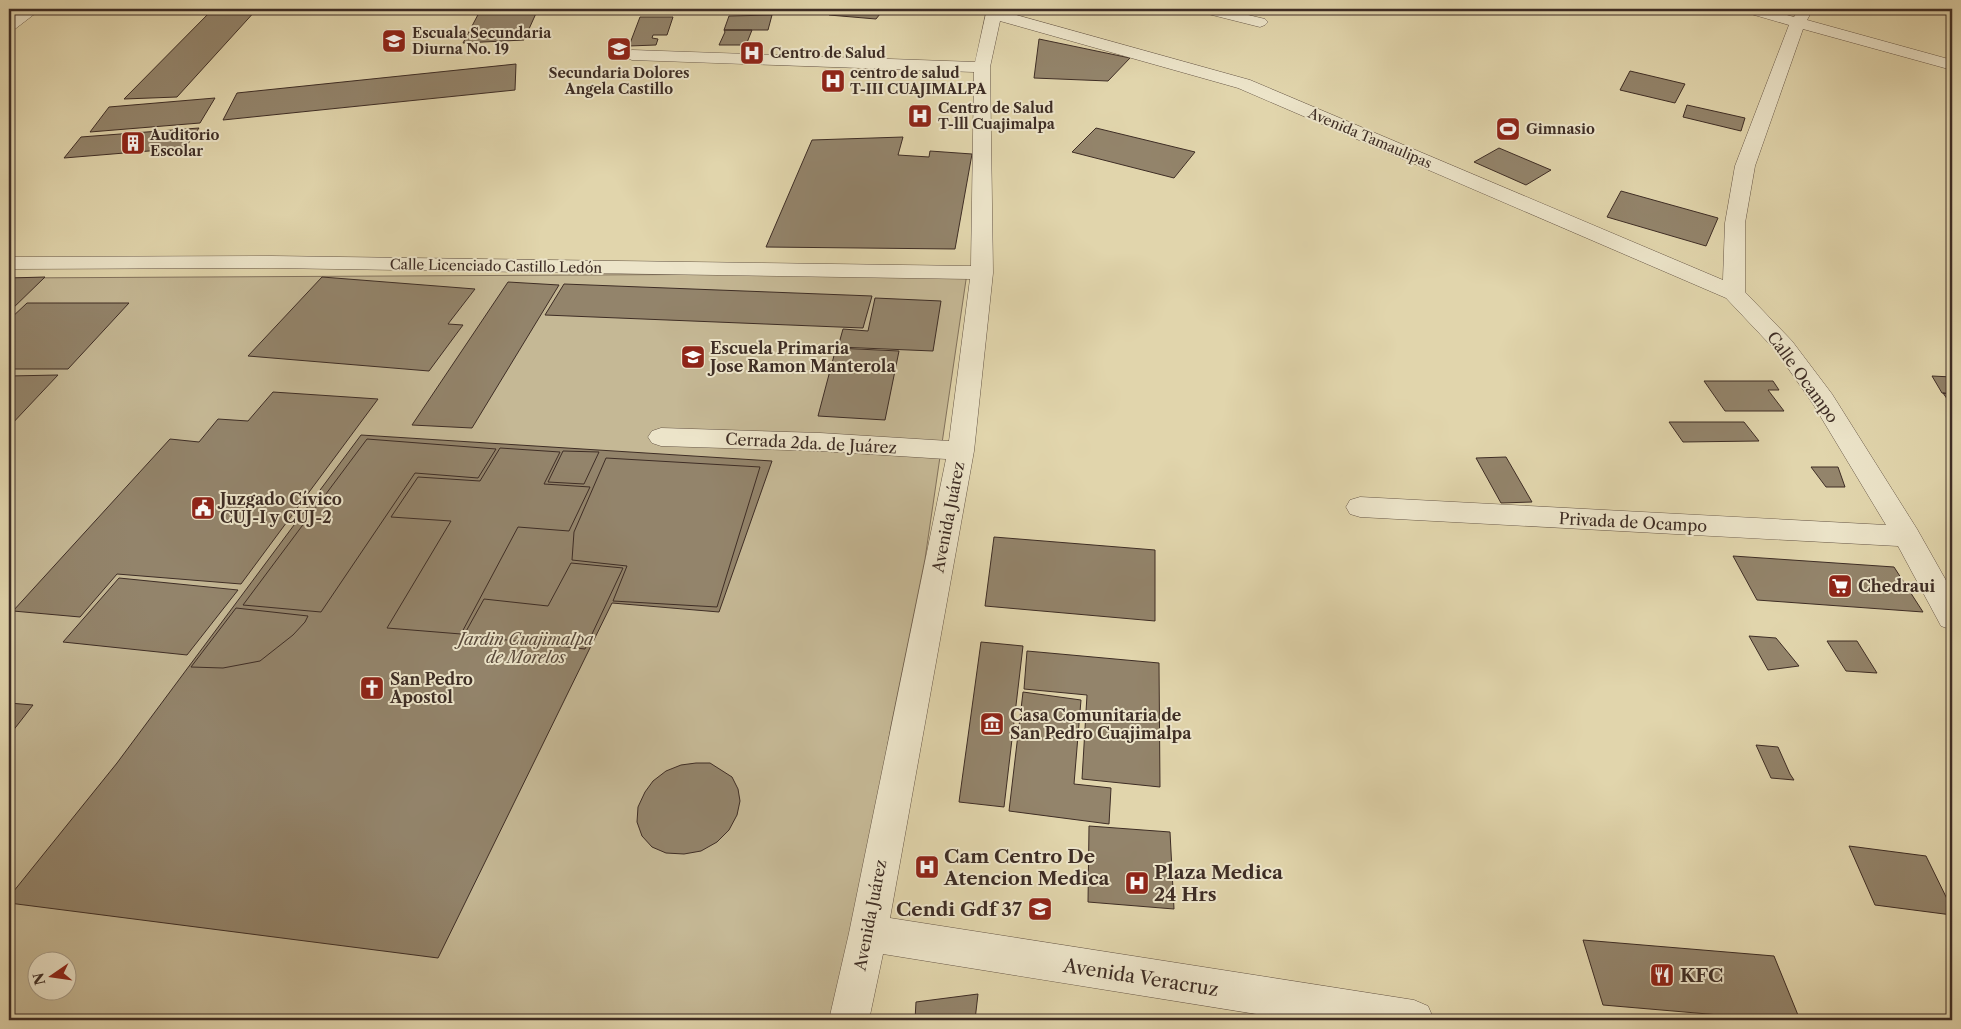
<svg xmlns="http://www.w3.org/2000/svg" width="1961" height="1029" viewBox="0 0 1961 1029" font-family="'Libre Caslon Text',serif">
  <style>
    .green { fill: #c5b895; stroke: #82725d; fill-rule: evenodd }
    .building { fill: #93846b; stroke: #3e2d25 }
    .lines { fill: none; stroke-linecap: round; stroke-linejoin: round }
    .minor-casing { stroke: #675747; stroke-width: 1 }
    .minor { fill: #ece4c9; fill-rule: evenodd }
    .labels { text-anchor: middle; stroke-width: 4; stroke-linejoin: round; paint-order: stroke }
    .far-poi-label { font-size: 14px; font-weight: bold; fill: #3e2d25; stroke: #ece4c9; text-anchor: start }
    .far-street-label { font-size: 14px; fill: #3e2d25; stroke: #ece4c9 }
    .poi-label { font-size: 16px; font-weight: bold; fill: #3e2d25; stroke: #ece4c9; text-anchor: start }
    .street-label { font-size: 16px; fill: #3e2d25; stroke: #ece4c9 }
    .park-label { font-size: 16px; font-style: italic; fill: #59493b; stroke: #ece4c9 }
    .near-poi-label { font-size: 19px; font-weight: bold; fill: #3e2d25; stroke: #ece4c9; text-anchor: start }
    .near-street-label { font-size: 19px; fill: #3e2d25; stroke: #ece4c9 }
  </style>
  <rect width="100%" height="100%" fill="#e1d5ac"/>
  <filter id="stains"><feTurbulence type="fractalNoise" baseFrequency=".004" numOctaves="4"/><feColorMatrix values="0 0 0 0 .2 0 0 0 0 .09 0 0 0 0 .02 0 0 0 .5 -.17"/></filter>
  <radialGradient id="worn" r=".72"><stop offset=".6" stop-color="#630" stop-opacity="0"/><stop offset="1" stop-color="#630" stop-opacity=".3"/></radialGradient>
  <!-- green -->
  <path class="green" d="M967 273 925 559 891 726 841 1020H9V278ZM38 962H68V992H38Z"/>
  <!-- building -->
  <path class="building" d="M213 9H257L177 97 124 99Z
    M481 9H538L524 40 463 43Z
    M834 9H884L876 19 829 15Z
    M772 15 768 30H724L729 16Z
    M640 17H673L667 35H653L652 38 658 39 656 45 629 46Z
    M724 30H752L746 45H719L725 32Z
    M1039 39 1130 58 1108 81 1034 78Z
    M516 64 515 90 223 120 237 93Z
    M1630 71 1685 84 1675 103 1620 90Z
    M215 98 200 123 90 132 109 107Z
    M1687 105 1745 118 1741 131 1683 117Z
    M199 128 185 148 64 158 81 137Z
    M1096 128 1195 152 1174 178 1072 152Z
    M903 137 898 155 929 157 930 151 972 154 955 249 766 247 812 140Z
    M1499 148 1551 170 1526 185 1474 162Z
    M1621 191 1718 218 1706 246 1607 217Z
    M45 277 9 312V278Z
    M322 277 475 289 448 324 463 325 429 371 248 356Z
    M508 282 559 285 472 428 412 425Z
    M564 284 872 296 863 328 545 315Z
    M875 298 941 301 933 351 838 347 843 329 868 331Z
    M27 303H129L68 369H9V320Z
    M836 348 899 351 885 420 818 416Z
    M58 375 9 427V376Z
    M1932 376 1952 377V394L1942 393Z
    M1704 381H1773L1779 390H1768L1784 411H1725Z
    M273 392 378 399 241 584 117 574 80 617 13 611 170 439 199 442 218 419 248 421Z
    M1943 393 1952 394V406Z
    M1669 422H1744L1759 441 1683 442Z
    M361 435 772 461 719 612 612 603 438 958 9 903V897L117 763Z
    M367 439 496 449 478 478 415 473 321 612 243 605Z
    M500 448 560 452 544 484 590 487 569 531 518 527 461 634 387 628 451 521 391 517 418 477 480 481Z
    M563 451 599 452 584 484 548 482Z
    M1506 457 1532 502 1501 503 1476 458Z
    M606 458 760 467 717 607 613 601 627 566 572 560 574 532Z
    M1811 467H1838L1845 487H1826Z
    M994 537 1155 550V621L985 606Z
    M1733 556 1894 567 1923 612 1757 600Z
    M571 563 623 568 585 649 464 635 484 599 548 606Z
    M119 578 238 590 187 655 63 642Z
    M236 608 308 616 305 622 293 635 260 661 223 668 191 667Z
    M1749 636 1776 638 1799 666 1768 670Z
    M1827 641H1857L1877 673 1846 671Z
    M981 642 1023 646 1004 807 959 802Z
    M1027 651 1159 663 1160 787 1082 779 1087 695 1024 689Z
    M1023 692 1081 700 1074 784 1111 788 1109 824 1009 811Z
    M9 703 33 705 12 732H9Z
    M1756 745 1778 747 1790 774 1794 780 1771 778Z
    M696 763H710L732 777 738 789 740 801 737 815 729 830 717 842 701 851 684 854 666 853 652 847 642 836 637 822 638 807 645 792 653 781 666 771 681 765Z
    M1089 826 1170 832 1174 909 1088 902Z
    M1849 846 1926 856 1952 909V915L1875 905Z
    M1583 940 1774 956 1800 1020H1778L1603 1005Z
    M978 994 975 1020H915L916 1002Z"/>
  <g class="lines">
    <defs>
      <path id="minor" d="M23 9H41L15 29 9 31V19Z
        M987 9H1002V11L1250 80 1723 280 1725 223 1735 166 1789 25 1744 12 1742 9H1765L1794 17 1799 9H1813L1807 20 1952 60V70L1803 29 1755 166 1745 223V292L1792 341 1832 394 1917 529 1952 591V630L1941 626 1898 546 1360 517 1350 514 1346 507 1350 500 1360 497 1886 525 1813 404 1776 351 1726 298 1238 88 1000 21 990 67 993 273 974 451 890 918 1414 1000 1428 1006 1434 1020H1293L883 954 869 1020H829L849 933 946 459 820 451 661 446 652 443 648 437 652 431 661 428 820 433 949 441 970 279 272 268 9 269V257L272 256 971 266 974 72 632 60 626 58 624 55 626 52 632 50 975 62Z
        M1197 9H1223L1265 19 1268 22 1265 25 1260 27 1200 12Z"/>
    </defs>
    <!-- minor casing -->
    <use href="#minor" class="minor-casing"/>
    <!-- minor -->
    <use href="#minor" class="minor"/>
  </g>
  <!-- icons -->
  <defs>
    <symbol id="school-square" viewBox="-11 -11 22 22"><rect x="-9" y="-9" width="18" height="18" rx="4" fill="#8f2418" stroke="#ece4c9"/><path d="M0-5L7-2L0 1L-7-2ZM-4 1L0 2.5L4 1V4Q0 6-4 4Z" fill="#fff"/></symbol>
    <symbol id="hospital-square" viewBox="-11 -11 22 22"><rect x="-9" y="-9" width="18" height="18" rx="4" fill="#8f2418" stroke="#ece4c9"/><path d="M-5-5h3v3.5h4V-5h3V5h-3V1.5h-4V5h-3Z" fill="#fff"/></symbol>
    <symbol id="stadium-square" viewBox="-11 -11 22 22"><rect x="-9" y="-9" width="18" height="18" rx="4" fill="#8f2418" stroke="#ece4c9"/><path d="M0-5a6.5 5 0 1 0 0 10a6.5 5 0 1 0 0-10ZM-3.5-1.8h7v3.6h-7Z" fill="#fff"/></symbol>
    <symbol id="building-square" viewBox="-11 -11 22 22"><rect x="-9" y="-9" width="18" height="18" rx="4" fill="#8f2418" stroke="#ece4c9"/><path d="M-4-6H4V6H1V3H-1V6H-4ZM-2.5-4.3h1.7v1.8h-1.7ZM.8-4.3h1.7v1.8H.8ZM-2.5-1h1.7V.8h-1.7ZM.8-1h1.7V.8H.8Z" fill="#fff"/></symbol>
    <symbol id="civic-square" viewBox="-11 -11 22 22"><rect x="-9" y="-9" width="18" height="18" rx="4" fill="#8f2418" stroke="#ece4c9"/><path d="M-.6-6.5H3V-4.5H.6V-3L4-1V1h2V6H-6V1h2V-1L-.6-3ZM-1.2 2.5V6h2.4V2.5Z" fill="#fff"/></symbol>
    <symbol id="supermarket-square" viewBox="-11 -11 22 22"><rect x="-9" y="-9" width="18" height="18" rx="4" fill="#8f2418" stroke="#ece4c9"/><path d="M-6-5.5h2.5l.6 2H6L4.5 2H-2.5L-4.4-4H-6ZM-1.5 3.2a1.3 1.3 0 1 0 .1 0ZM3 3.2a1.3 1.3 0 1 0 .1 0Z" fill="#fff"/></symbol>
    <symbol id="church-square" viewBox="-11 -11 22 22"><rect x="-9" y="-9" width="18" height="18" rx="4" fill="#8f2418" stroke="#ece4c9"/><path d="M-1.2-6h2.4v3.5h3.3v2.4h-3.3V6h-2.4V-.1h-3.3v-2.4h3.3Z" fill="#fff"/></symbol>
    <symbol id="museum-square" viewBox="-11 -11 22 22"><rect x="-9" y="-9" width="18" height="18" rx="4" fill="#8f2418" stroke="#ece4c9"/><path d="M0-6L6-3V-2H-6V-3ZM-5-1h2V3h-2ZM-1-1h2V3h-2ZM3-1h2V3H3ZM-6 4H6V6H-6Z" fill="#fff"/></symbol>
    <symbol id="restaurant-square" viewBox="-11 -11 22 22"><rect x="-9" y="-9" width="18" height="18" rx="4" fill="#8f2418" stroke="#ece4c9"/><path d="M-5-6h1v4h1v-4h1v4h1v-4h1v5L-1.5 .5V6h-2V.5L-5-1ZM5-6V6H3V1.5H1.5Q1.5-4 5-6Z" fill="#fff"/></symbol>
  </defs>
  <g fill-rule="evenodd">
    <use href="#school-square" x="380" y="27" width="28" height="28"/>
    <use href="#school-square" x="605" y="35" width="28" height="28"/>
    <use href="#hospital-square" x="738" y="39" width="28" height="28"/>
    <use href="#hospital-square" x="819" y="67" width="28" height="28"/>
    <use href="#hospital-square" x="906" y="102" width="28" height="28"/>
    <use href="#stadium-square" x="1494" y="115" width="28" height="28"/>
    <use href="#building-square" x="119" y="129" width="28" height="28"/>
    <use href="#school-square" x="679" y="343" width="28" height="28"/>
    <use href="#civic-square" x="189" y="494" width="28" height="28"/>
    <use href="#supermarket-square" x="1826" y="572" width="28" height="28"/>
    <use href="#church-square" x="358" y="674" width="28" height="28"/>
    <use href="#museum-square" x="978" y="710" width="28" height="28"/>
    <use href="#hospital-square" x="913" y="853" width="28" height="28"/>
    <use href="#hospital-square" x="1123" y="869" width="28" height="28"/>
    <use href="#school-square" x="1026" y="895" width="28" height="28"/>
    <use href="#restaurant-square" x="1648" y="961" width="28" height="28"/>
  </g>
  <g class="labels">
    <!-- far-poi labels -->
    <g class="far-poi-label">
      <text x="412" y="38">Escuala Secundaria<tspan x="412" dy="16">Diurna No. 19</tspan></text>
      <text x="770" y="58">Centro de Salud</text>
      <text x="619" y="78" text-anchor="middle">Secundaria Dolores<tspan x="619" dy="16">Angela Castillo</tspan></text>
      <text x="850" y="78">centro de salud<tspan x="850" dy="16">T-III CUAJIMALPA</tspan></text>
      <text x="938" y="113">Centro de Salud<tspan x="938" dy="16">T-lll Cuajimalpa</tspan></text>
      <text x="1526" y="134">Gimnasio</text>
      <text x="150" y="140">Auditorio<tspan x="150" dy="16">Escolar</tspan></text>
    </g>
    <!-- far-street labels -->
    <g class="far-street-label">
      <text transform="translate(1370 138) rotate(23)" y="5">Avenida Tamaulipas</text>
      <text transform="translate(496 266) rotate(1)" y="5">Calle Licenciado Castillo Ledón</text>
    </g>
    <!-- poi labels -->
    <g class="poi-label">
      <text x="710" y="354">Escuela Primaria<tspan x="710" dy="18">Jose Ramon Manterola</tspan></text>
      <text x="220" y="505">Juzgado Cívico<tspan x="220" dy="18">CUJ-I y CUJ-2</tspan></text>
      <text x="1858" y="592">Chedraui</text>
      <text x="390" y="685">San Pedro<tspan x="390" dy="18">Apostol</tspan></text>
      <text x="1010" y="721">Casa Comunitaria de<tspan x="1010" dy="18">San Pedro Cuajimalpa</tspan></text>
    </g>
    <!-- street labels -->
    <g class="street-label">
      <text transform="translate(1803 377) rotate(54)" y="6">Calle Ocampo</text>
      <text transform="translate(811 443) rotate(3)" y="6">Cerrada 2da. de Juárez</text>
      <text transform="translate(948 517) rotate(-79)" y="6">Avenida Juárez</text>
      <text transform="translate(1633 522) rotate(3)" y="6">Privada de Ocampo</text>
      <text transform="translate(870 915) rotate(-79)" y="6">Avenida Juárez</text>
    </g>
    <!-- park labels -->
    <g class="park-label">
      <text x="526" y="645">Jardin Cuajimalpa<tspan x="526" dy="18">de Morelos</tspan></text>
    </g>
    <!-- near-poi labels -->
    <g class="near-poi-label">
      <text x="944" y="863">Cam Centro De<tspan x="944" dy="22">Atencion Medica</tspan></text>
      <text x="1154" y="879">Plaza Medica<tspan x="1154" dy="22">24 Hrs</tspan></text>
      <text x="1022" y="916" text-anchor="end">Cendi Gdf 37</text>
      <text x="1680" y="982">KFC</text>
    </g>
    <!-- near-street labels -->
    <g class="near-street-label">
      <text transform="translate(1141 977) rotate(9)" y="7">Avenida Veracruz</text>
    </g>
  </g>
  <!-- margin -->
  <rect width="1961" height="1029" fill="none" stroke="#e1d5ac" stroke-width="30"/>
  <rect x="10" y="10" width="1941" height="1009" fill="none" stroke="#3e2d25" stroke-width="2.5"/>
  <rect x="15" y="15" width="1931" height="999" fill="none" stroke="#3e2d25"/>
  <!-- north arrow -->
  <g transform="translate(52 976) rotate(257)"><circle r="24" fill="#ece4c9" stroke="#a69b87"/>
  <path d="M0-4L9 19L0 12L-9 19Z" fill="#8f2418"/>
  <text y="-8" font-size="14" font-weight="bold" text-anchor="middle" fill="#3e2d25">N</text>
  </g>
  <rect width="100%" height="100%" filter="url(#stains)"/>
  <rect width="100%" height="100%" fill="url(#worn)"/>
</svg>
